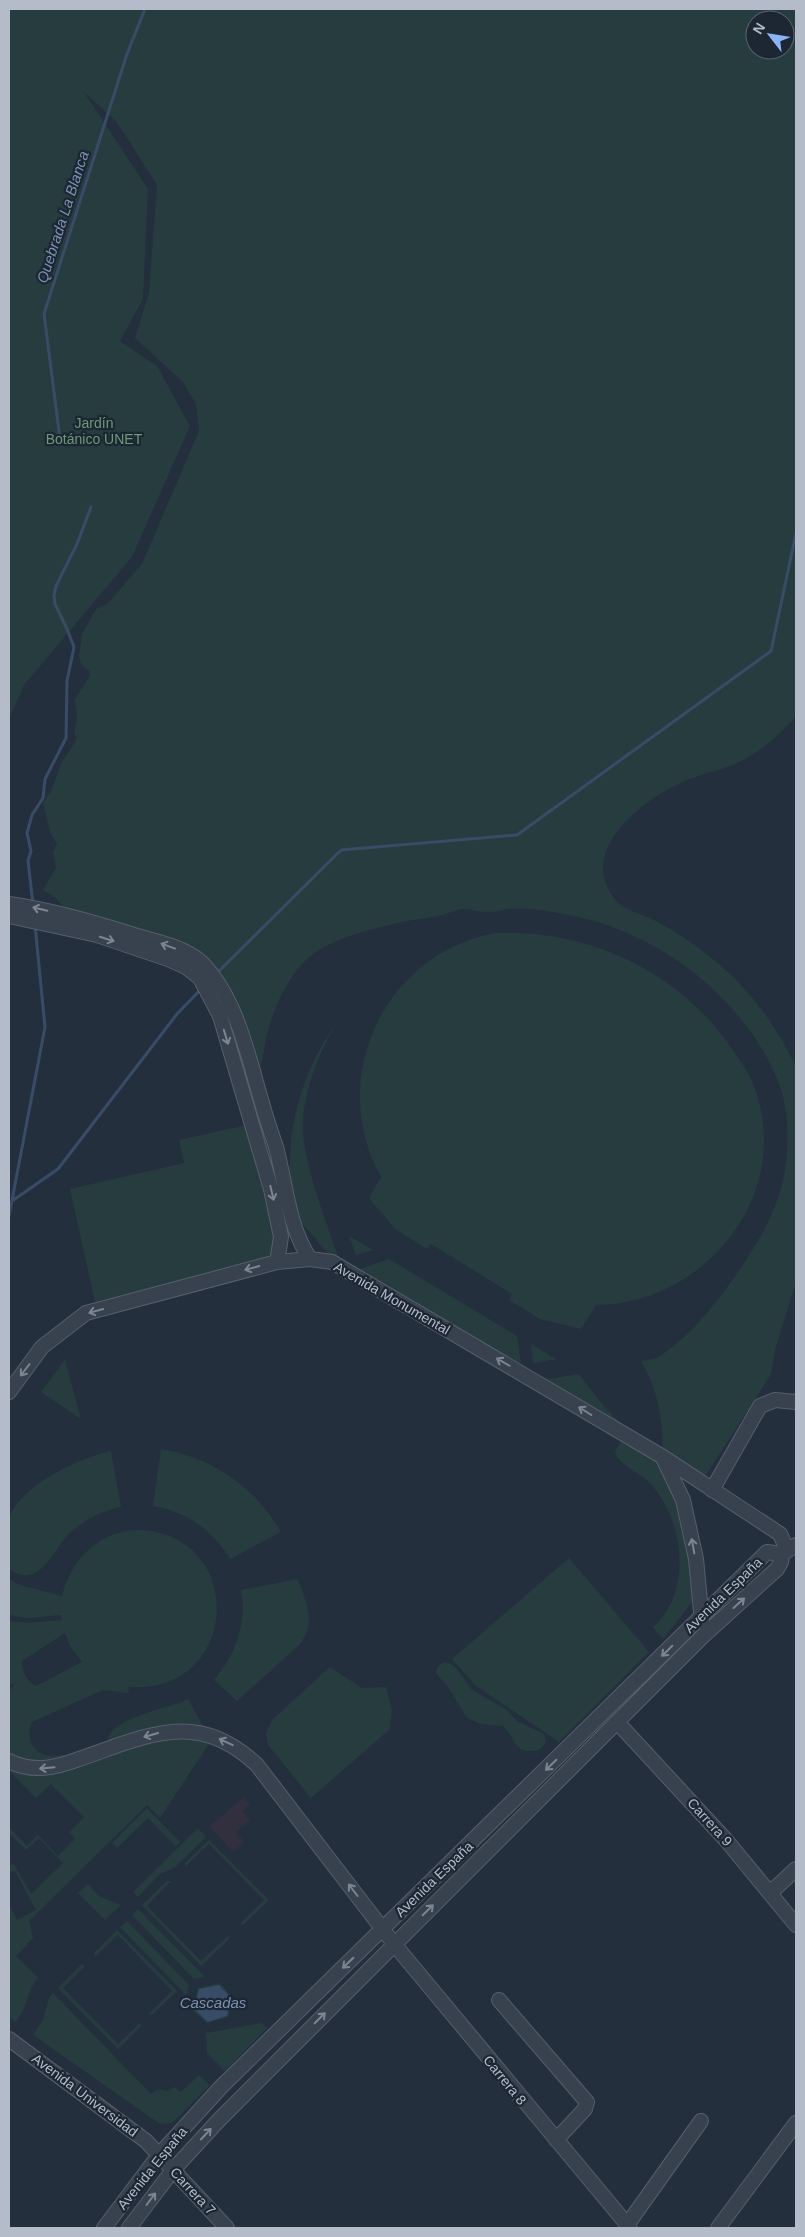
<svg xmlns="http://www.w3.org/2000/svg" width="805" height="2237" viewBox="0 0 805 2237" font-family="Arial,sans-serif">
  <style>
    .medical { fill: #32303f }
    .green { fill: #263c3f; fill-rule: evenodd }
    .water { fill: #394c67 }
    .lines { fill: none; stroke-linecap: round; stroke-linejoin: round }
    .stream { stroke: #394c67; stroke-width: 3 }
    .minor-casing { stroke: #565f6c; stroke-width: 16 }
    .minor { stroke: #38414e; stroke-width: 14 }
    .oneway { stroke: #7c8592 }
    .labels { text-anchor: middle; stroke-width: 4.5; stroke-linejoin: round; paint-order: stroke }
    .park-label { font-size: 14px; fill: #6b9a76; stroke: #1d2633 }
    .street-label { font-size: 14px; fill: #b4bcc9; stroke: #1d2633 }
    .water-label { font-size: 15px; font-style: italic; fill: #7c92b1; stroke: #1d2633 }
  </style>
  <rect width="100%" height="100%" fill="#242f3e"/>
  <!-- medical -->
  <path class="medical" d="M244 1797 250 1804 242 1811 250 1820 236 1832 244 1842 233 1852 210 1826Z"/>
  <!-- green -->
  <path class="green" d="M9 9H796V716C782 733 766 747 747 758 727 770 704 772 683 782 650 796 595 836 604 878 607 888 612 897 619 904 628 911 643 914 654 920 677 932 699 947 720 965 752 993 778 1028 796 1067V1282L775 1350 771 1374 701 1483 664 1458 683 1500 698 1595 663 1639 653 1627C693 1592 684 1521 651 1484 642 1474 617 1464 615 1452L624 1435 663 1457C663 1422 659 1391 641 1361 647 1360 655 1359 660 1356 692 1335 719 1300 740 1269 762 1237 782 1201 786 1162 789 1136 788 1105 778 1081 743 996 658 932 569 915 550 911 528 907 508 909 501 910 495 912 488 912 479 912 471 909 462 909 456 910 449 913 443 915 429 918 416 919 402 922 371 929 326 939 304 962 284 983 272 1012 266 1039 263 1054 263 1066 255 1078L238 1025 199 960 70 916 56 898 43 890 56 868 53 852 57 844 50 832 43 802C55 789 55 777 62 762 67 753 74 747 77 737L74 734 77 719 75 700 90 675 89 671 81 664 79 656 82 634 96 609 107 604 142 564 199 431 196 404 183 382 135 338 149 293 157 185 116 121 84 92 148 189 143 299 120 341 157 366 190 426 132 557 24 685 9 719ZM755 20H785V50H755Z
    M495 933C587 929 677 970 730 1046 741 1061 752 1078 757 1095 790 1200 702 1304 596 1305L581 1329 540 1319 509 1300 512 1294 431 1244 427 1249 395 1229 369 1198 381 1177C326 1078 384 954 495 933Z
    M336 1023C317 1057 298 1103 304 1143 310 1182 326 1220 338 1257 325 1254 321 1245 313 1236 307 1228 299 1221 295 1211 290 1194 289 1175 290 1158 292 1108 308 1064 336 1023Z
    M256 1123 278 1247 267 1259 197 1279 95 1302 70 1189 184 1163 179 1140Z
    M349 1236 373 1250 356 1255Z
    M389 1259 517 1336 521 1365 360 1269Z
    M531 1344 556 1359H557L533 1363Z
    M65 1360 81 1419 41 1392Z
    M579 1374 601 1403 626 1429 543 1380Z
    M161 1449C213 1458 254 1486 281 1532L230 1559C213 1530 187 1512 153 1506Z
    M111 1451 121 1507C102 1511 84 1520 70 1533 52 1550 40 1591 9 1569 9 1559 6 1522 10 1515 27 1482 77 1459 111 1451Z
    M135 1530C248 1530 242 1695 129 1687L128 1693 103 1690 32 1722C29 1729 28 1736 32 1744 42 1763 66 1754 82 1751L60 1766 9 1761V1691L18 1681 12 1685 9 1681V1621L27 1623 62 1620 61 1615 27 1618 9 1615V1579L20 1585 62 1596C71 1560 97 1533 135 1530ZM65 1633 70 1646 82 1662 36 1686C27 1681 22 1672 22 1661Z
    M569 1558 649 1652 559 1742 475 1685 452 1659Z
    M298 1579C306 1602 317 1624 299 1645L237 1701 214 1680C236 1654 247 1623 241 1590Z
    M444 1662 451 1664 457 1669 472 1690 507 1710 517 1721 544 1734 546 1741C543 1748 539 1751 531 1751 513 1752 514 1735 503 1726L481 1724 467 1718 448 1687 436 1673 438 1666Z
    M330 1667 362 1688 386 1687 392 1710 390 1729 311 1798 268 1745 266 1733 272 1720Z
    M188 1699 203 1726 189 1731 109 1744C101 1719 172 1708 188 1699Z
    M172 1736 211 1741 160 1818 147 1805 29 1921 33 1938 16 1956 38 1978C26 1992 28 2010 15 2022L9 2017V1905L17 1920 36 1910 15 1871 11 1872 9 1866 13 1863 31 1894 63 1863 39 1838 26 1850 9 1833V1827L27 1846 38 1835 58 1856 75 1839 69 1832 84 1817 51 1784 36 1798 9 1771V1767L18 1770Z
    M147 1808 180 1842 176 1846 148 1818 117 1848 112 1843Z
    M198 1828 206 1837 174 1868 160 1874 138 1897 133 1892Z
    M209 1840 269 1900 244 1924H240L264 1900 209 1844 185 1867V1863Z
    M167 1881H171L147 1906 201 1961 229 1935V1939L201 1966 142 1905Z
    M88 1884 99 1896 121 1905 105 1920 78 1893Z
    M138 1909 205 1977 194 1979 132 1915Z
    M127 1921 189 1985 186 1995 120 1927Z
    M117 1930 177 1991 152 2015 149 2014 172 1991 118 1935 95 1957 94 1953Z
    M82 1964 85 1966 63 1988 118 2044 140 2023 141 2026 118 2049 58 1988Z
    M220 1983 233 1998 228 2017 207 2023 192 2010 198 1988ZM231 1998 227 2016 208 2022Z
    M53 1993 151 2094 157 2089 168 2091 175 2087 181 2092 199 2075 210 2085 172 2123 160 2124 33 2035 43 2020 49 1998Z
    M261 2023 267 2028 225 2071 207 2053 206 2033Z"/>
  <!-- water -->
  <path class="water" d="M219 1985 231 1998 227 2016 208 2022 194 2009 199 1989Z"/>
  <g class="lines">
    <!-- stream -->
    <path class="stream" d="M60 439 44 314 127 54 145 9
      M33 904 28 861 31 851 27 833 32 815 43 798 45 779 66 738 67 681 74 647 67 629 55 604 54 595 56 586 77 544 91 507
      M216 974 341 850 517 835 771 651 796 533
      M12 1201 58 1169 177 1014 201 989
      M9 1216 45 1027 35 925"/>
    <defs>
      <path id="minor" d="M9 904C52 910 93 922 134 935 155 941 185 947 201 962 237 998 248 1056 262 1103 266 1118 271 1132 276 1147 286 1184 288 1226 310 1259
        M9 916 97 935 168 959 186 967 200 978 220 1016 271 1189 281 1237 277 1262
        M9 1392 42 1347 86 1313 277 1262 310 1259 332 1262 663 1457 780 1534 787 1550
        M663 1458 683 1500 696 1559 702 1622
        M712 1490 760 1406 775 1400 796 1402
        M618 1723 726 1840 796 1925
        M9 1761C33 1773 55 1768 79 1759 147 1736 197 1708 257 1765L394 1944 630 2228
        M770 1893 796 1869
        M499 2000 587 2102 585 2109 556 2140
        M9 2039 146 2141 227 2228
        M627 2225 701 2121
        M104 2228 159 2155 222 2086 767 1552 782 1554
        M129 2228 173 2170 219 2120 703 1636 777 1569 781 1562 782 1554 796 1545
        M718 2228 796 2123"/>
    </defs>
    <!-- minor casing -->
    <use href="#minor" class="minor-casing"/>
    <!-- minor -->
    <use href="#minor" class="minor"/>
  </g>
  <!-- one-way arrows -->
  <defs><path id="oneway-shaft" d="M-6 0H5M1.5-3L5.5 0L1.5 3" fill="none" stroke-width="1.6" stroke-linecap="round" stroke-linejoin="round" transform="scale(1.25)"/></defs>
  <g class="oneway">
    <use href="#oneway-shaft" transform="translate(40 909) rotate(-167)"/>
    <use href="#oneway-shaft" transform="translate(107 939) rotate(18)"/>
    <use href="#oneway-shaft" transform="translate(168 946) rotate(-160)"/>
    <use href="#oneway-shaft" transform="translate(226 1037) rotate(73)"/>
    <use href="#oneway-shaft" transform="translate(272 1193) rotate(77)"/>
    <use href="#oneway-shaft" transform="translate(252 1268) rotate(165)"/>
    <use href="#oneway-shaft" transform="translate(96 1311) rotate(165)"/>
    <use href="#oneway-shaft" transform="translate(503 1362) rotate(-150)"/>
    <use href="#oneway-shaft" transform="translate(25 1370) rotate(127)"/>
    <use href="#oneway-shaft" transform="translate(585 1411) rotate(-148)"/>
    <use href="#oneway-shaft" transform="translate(693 1546) rotate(-100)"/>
    <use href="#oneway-shaft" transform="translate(739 1603) rotate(-42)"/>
    <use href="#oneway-shaft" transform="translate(667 1651) rotate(135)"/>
    <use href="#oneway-shaft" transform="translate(151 1735) rotate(164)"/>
    <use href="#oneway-shaft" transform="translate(226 1742) rotate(-155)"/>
    <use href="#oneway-shaft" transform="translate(551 1765) rotate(136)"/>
    <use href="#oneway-shaft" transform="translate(47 1768) rotate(175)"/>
    <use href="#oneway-shaft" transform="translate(353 1890) rotate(-127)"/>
    <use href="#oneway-shaft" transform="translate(428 1910) rotate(-45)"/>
    <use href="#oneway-shaft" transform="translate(348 1963) rotate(136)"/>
    <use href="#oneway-shaft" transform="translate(320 2018) rotate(-45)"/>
    <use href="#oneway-shaft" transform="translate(206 2134) rotate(-47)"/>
    <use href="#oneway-shaft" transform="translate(151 2199) rotate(-53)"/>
  </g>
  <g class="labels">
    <!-- park labels -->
    <g class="park-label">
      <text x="94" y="428">Jardín<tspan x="94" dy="16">Botánico UNET</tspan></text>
    </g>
    <!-- street labels -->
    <g class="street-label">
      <text transform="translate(392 1298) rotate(30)" y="5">Avenida Monumental</text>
      <text transform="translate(723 1595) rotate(-44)" y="5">Avenida España</text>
      <text transform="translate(710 1822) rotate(48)" y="5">Carrera 9</text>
      <text transform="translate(434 1879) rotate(-44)" y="5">Avenida España</text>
      <text transform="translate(505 2080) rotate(51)" y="5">Carrera 8</text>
      <text transform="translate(85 2095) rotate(37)" y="5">Avenida Universidad</text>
      <text transform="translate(152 2168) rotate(-51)" y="5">Avenida España</text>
      <text transform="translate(193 2191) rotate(47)" y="5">Carrera 7</text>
    </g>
    <!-- water labels -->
    <g class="water-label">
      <text transform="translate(63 217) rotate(-72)" y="5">Quebrada La Blanca</text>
      <text x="213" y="2008">Cascadas</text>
    </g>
  </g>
  <!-- border -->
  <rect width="805" height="2237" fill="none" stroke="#b4bcc9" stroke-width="20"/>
  <!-- north arrow -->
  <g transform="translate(770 35) rotate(301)"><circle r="24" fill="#1d2633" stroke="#59626f"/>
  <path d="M0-4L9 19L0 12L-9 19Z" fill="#8ab4f8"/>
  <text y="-8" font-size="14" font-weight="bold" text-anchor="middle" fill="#b4bcc9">N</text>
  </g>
</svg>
